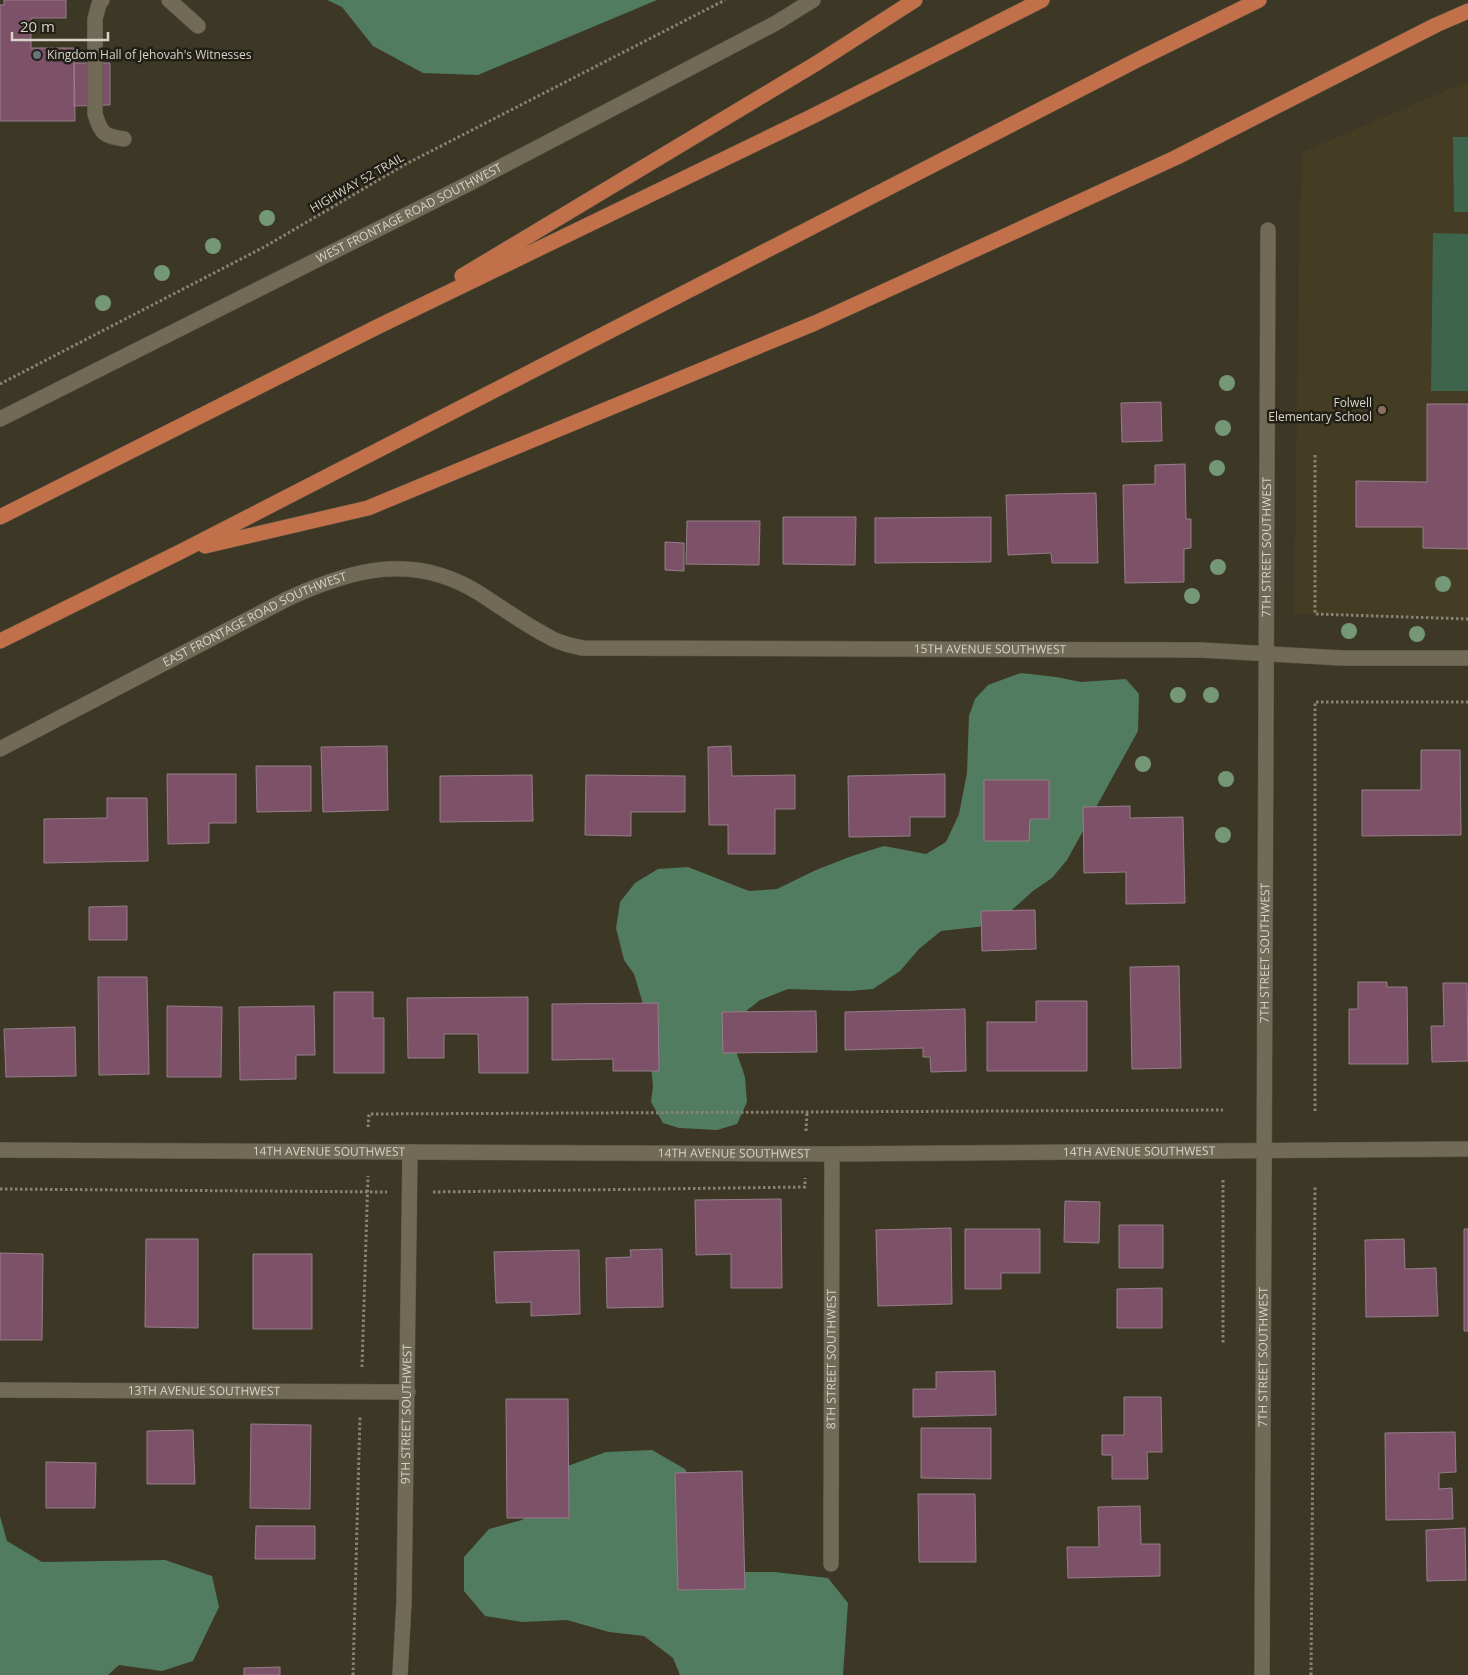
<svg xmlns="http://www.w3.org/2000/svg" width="1468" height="1675" viewBox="0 0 1468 1675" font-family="'Open Sans',sans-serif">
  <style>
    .built { fill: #443d23 }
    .green { fill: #3e654c }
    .forest { fill: #527c60 }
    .building { fill: #7d5268; stroke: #957e89 }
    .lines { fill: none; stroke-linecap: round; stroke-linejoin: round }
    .lane-casing { stroke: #595445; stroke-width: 16 }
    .street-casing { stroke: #595445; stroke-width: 16 }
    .secondary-casing { stroke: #595445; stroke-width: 16 }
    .highway-casing { stroke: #595445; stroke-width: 16 }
    .path { stroke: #888475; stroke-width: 3; stroke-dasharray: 2.5 2.5; stroke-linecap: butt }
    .lane { stroke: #706a56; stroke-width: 15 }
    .street { stroke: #706a56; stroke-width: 15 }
    .secondary { stroke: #706a56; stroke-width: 15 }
    .highway { stroke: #c2704a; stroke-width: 15 }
    .tree { fill: #749776 }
    .worship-dot { fill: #6b7280; stroke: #211f16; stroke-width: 2 }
    .education-dot { fill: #8d6e63; stroke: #211f16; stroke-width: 2 }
    .labels { text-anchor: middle; stroke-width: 5; stroke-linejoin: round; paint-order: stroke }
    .poi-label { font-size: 12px; fill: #d6d3c8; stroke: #211f16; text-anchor: start }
    .street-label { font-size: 12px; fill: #d6d3c8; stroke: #211f16 }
  </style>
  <rect width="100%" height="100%" fill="#3d3725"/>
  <!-- built -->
  <path class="built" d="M1468 81V619L1294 614 1300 207 1303 152Z"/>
  <!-- green -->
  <path class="green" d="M1453 137H1468V212H1454Z
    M1433 233 1468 234V391H1431Z"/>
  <!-- forest -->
  <path class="forest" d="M327 0H657L478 75 423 73 373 46 342 7Z
    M1021 673 1056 677 1081 682 1126 679 1139 694 1138 731 1067 860 1052 878 1033 891 995 925 941 931 919 949 900 971 873 989 850 991 788 989 760 1000 731 1023 733 1042 745 1077 747 1102 737 1124 717 1130 679 1128 663 1123 651 1102 653 1086 646 1014 634 974 624 960 616 928 620 902 635 883 658 869 688 867 749 891 777 889 816 870 852 856 884 846 926 854 946 842 959 814 967 773 969 716 975 699 988 685Z
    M652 1450 685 1469 700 1502 720 1572H774L828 1578 848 1603 843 1675H680L673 1658 644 1636 609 1632 567 1620 522 1622 485 1616 464 1591V1557L489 1529 522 1520 546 1504 565 1467 606 1452Z
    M0 1516 7 1541 42 1562 165 1560 212 1576 219 1607 193 1661 162 1671 119 1665 108 1675H0Z"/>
  <!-- building -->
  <path class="building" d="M4 0H66V18H31V48H74L75 121H0V5H4Z
    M74 63H110V105L74 106Z
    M1161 402 1162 441 1122 442 1121 403Z
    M1427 404H1468V549L1423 548V527H1356V481L1427 482Z
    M1185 464 1186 519H1191V548L1184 549V582L1125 583 1123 485 1155 484V465Z
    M1096 493 1098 563H1052L1051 553 1008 555 1006 495Z
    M783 517H856L855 565 783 564Z
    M991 517V562L875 563V518Z
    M687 521H760L759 565 686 564Z
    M665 542 684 543V571L665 570Z
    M387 746 388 810 323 812 321 747Z
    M731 746 732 776 795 775V809H775V854H728V825H709L708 747Z
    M1421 750H1460L1461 835 1362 836V790H1421Z
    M256 766H311V811L257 812Z
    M167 774H236V823H209V843L168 844Z
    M945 774V817H910V836L849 837 848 776Z
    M532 775 533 821 440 822V776Z
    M586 775 685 776V812H631V836L585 835Z
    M984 780H1049V819H1030L1029 841H984Z
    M107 798H147L148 861 44 863V819L107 818Z
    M1130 806V818L1183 817 1185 903 1126 904V872L1084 873 1083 807Z
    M127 906V940H89V907Z
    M1035 910 1036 949 982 951 981 911Z
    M1179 966 1181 1068 1132 1069 1130 967Z
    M98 977H147L149 1074 99 1075Z
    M1358 982H1387V987H1407L1408 1064H1349V1009H1358Z
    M1443 983H1467L1468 1061 1432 1062 1431 1026H1444Z
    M334 992H373V1018H384V1073H334Z
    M528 997V1073H479L478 1034H444V1058H408L407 998Z
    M1036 1001H1087V1071H987V1022H1036Z
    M658 1003 659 1071H613V1059L552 1060V1004Z
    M167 1006 222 1007 221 1077H167Z
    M314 1006 315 1055H296V1079L240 1080 239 1007Z
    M965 1009 966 1071 931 1072 930 1057H923V1048L845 1050V1012Z
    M816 1011 817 1052 723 1053 722 1012Z
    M75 1027 76 1076 6 1077 4 1029Z
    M781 1199 782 1288H731V1254L696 1255 695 1200Z
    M1065 1201 1100 1202 1099 1243 1064 1242Z
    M1119 1225H1163V1268H1119Z
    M951 1228 952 1304 878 1306 876 1230Z
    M965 1229H1040V1273H1001V1289H965Z
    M1464 1229H1468V1331H1464Z
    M146 1239H198V1328L145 1327Z
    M1404 1239 1405 1269 1436 1268 1438 1316 1366 1317 1365 1240Z
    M662 1249 663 1307 607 1308 606 1258 631 1257 630 1250Z
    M579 1250 580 1314 531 1316V1302L496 1303 494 1252Z
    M0 1253 43 1254 42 1340H0Z
    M253 1254H312V1329H253Z
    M1162 1288V1328H1117V1289Z
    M995 1371 996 1415 913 1417V1389H936V1372Z
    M1124 1397H1161L1162 1452H1147L1148 1479H1112V1455H1102V1435H1124Z
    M506 1399H568L569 1518H507Z
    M251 1424 311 1425 310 1509 250 1508Z
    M921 1428H991V1479L921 1478Z
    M193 1430 195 1484H147V1431Z
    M1455 1432 1456 1472 1439 1473V1489L1452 1488 1453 1519 1386 1520 1385 1433Z
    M46 1462 96 1463 95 1508H46Z
    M742 1471 745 1589 678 1590 675 1473Z
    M918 1494H975L976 1562H919Z
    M1140 1506 1141 1544H1160V1576L1068 1578 1067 1547H1099L1098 1507Z
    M256 1526H315V1559H255Z
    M1465 1528 1466 1580 1427 1581 1426 1530Z
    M280 1667V1675H244V1668Z"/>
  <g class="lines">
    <defs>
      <path id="lane" d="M102 0 99 4 95 19V114C101 134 104 136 124 139
        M169 0 198 26"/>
      <g id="street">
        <path id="s1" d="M0 749 287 599C352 569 413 552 479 593 499 606 519 620 540 632 546 635 553 640 560 642 567 645 575 646 582 648L1200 650 1342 658H1468"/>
        <path id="s2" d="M0 1390 408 1392"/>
        <path id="s3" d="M831 1564 832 1154"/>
        <path id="s4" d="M400 1675 404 1602 410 1152"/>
        <path id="s5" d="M1262 1675 1268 230"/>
      </g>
      <g id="secondary">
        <path id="s6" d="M0 419 470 183 776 23 813 0"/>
        <path id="s7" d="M0 1150 832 1154 1468 1149"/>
      </g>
      <path id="highway" d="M462 276 817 63 915 0
        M0 517 379 326 813 116 1042 0
        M205 546 368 508 815 323 1175 158 1436 25 1468 11
        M0 641 182 551 1139 59 1259 0"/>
    </defs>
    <!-- lane casing -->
    <use href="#lane" class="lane-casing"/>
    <!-- street casing -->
    <use href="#street" class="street-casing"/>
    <!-- secondary casing -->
    <use href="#secondary" class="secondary-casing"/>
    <!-- highway casing -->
    <use href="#highway" class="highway-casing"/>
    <!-- path -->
    <path class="path" d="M0 384 266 246 404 165 725 0
      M1315 455V614L1468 619
      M1315 1111V702H1468
      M368 1127 369 1114 1223 1110
      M806 1131 807 1112
      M1223 1180V1345
      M0 1189 387 1192
      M433 1192 805 1187V1178
      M362 1367 368 1176
      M353 1675 360 1416
      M1311 1675 1315 1187"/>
    <!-- lane -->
    <use href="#lane" class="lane"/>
    <!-- street -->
    <use href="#street" class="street"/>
    <!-- secondary -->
    <use href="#secondary" class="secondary"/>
    <!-- highway -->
    <use href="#highway" class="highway"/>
  </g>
  <!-- trees -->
  <g class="tree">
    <circle cx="267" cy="218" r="8"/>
    <circle cx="213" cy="246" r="8"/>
    <circle cx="162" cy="273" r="8"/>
    <circle cx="103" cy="303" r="8"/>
    <circle cx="1227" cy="383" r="8"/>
    <circle cx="1223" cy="428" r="8"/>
    <circle cx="1217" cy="468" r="8"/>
    <circle cx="1218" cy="567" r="8"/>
    <circle cx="1443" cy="584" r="8"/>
    <circle cx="1192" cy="596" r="8"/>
    <circle cx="1349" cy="631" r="8"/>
    <circle cx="1417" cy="634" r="8"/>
    <circle cx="1178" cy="695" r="8"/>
    <circle cx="1211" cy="695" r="8"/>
    <circle cx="1143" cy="764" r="8"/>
    <circle cx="1226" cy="779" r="8"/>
    <circle cx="1223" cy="835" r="8"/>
  </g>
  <!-- markers -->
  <circle class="worship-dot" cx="37" cy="55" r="5"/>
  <circle class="education-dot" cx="1382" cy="410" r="5"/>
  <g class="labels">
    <!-- poi labels -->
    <g class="poi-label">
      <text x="47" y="59">Kingdom Hall of Jehovah's Witnesses</text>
      <text x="1372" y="407" text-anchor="end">Folwell<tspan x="1372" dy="14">Elementary School</tspan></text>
    </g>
    <!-- street labels -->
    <g class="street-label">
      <text transform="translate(357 183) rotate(-30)" y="4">HIGHWAY 52 TRAIL</text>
      <text dy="4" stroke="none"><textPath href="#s6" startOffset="458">WEST FRONTAGE ROAD SOUTHWEST</textPath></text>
      <text dy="4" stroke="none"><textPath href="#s5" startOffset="1128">7TH STREET SOUTHWEST</textPath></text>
      <text dy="4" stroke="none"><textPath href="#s1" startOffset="286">EAST FRONTAGE ROAD SOUTHWEST</textPath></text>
      <text dy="4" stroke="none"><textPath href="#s1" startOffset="1051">15TH AVENUE SOUTHWEST</textPath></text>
      <text dy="4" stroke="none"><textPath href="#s5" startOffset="722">7TH STREET SOUTHWEST</textPath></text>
      <text dy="4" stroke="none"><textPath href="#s7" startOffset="329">14TH AVENUE SOUTHWEST</textPath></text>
      <text dy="4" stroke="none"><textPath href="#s7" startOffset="1139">14TH AVENUE SOUTHWEST</textPath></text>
      <text dy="4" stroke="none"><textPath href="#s7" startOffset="734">14TH AVENUE SOUTHWEST</textPath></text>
      <text dy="4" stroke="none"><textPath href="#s5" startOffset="318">7TH STREET SOUTHWEST</textPath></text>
      <text dy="4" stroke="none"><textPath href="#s3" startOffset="205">8TH STREET SOUTHWEST</textPath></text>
      <text dy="4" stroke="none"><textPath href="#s2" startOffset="204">13TH AVENUE SOUTHWEST</textPath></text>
      <text dy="4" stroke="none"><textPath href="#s4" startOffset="261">9TH STREET SOUTHWEST</textPath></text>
    </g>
  </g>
  <!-- scale -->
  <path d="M12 32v8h96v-8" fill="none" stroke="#d6d3c8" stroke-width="2.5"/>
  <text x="20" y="32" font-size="15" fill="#d6d3c8" stroke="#211f16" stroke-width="4" paint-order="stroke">20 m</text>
</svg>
